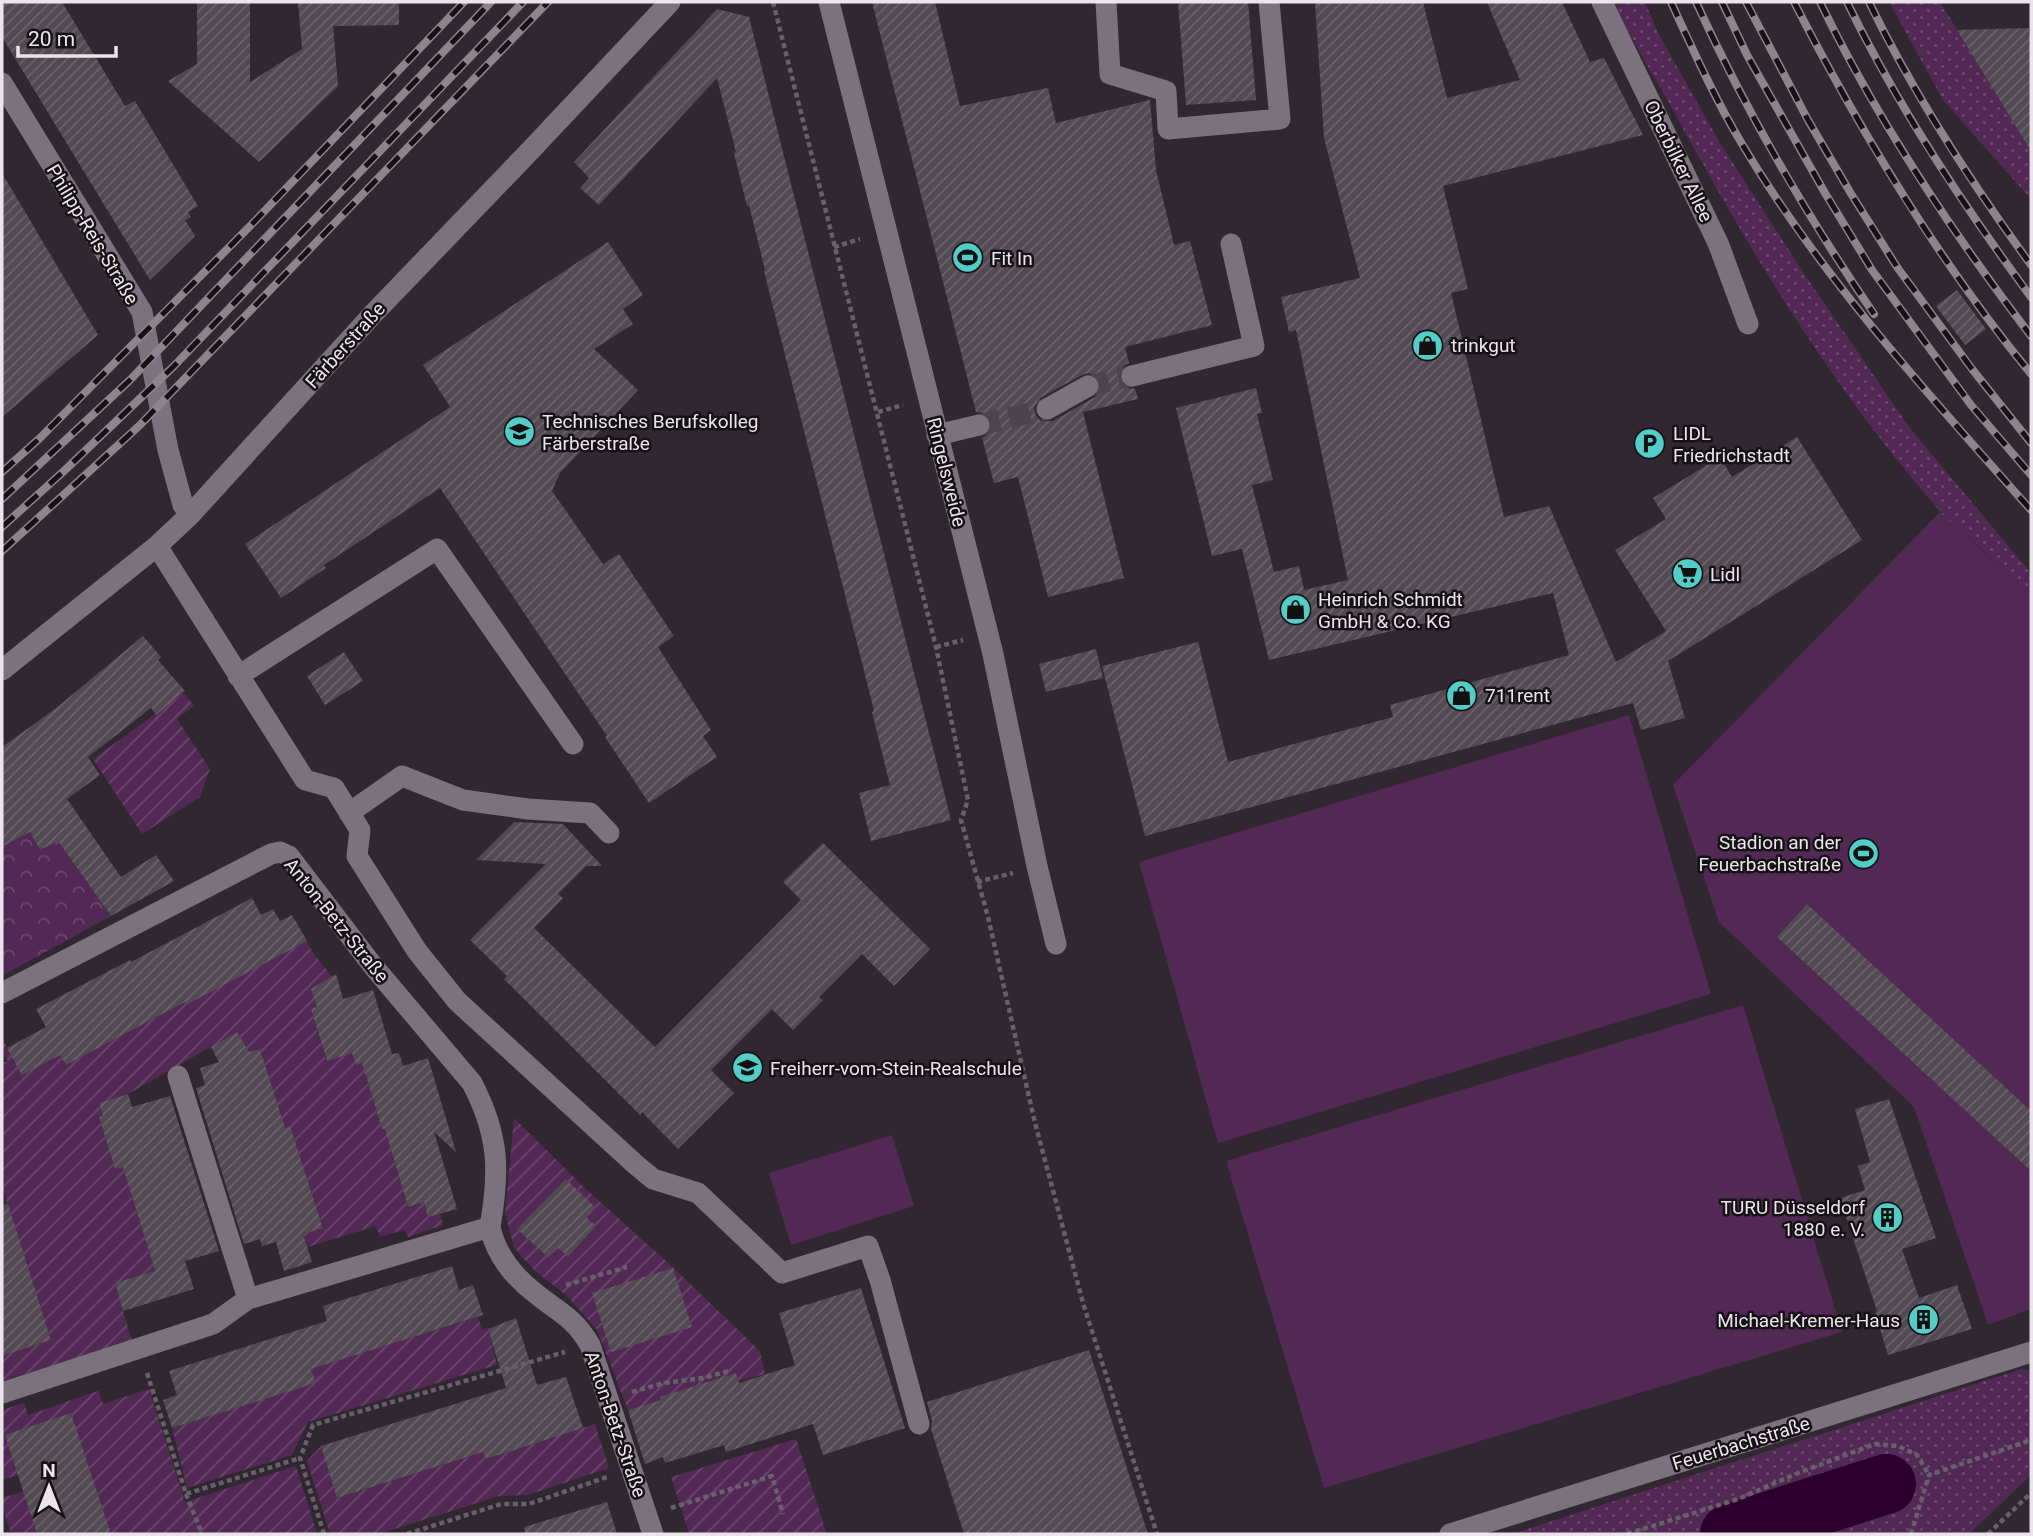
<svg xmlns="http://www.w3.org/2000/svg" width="2033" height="1536" viewBox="0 0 2033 1536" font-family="Roboto,sans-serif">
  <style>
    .grass { fill: url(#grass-dots) }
    .park { fill: url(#park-crowns) }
    .garden { fill: url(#garden-furrows) }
    .pitch { fill: #522955 }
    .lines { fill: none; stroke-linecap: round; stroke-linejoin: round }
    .river { stroke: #2b002f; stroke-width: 60 }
    .building { fill: url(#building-hatch); fill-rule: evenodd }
    .minor-tunnel { stroke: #4c444c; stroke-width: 21; stroke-dasharray: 21 10; stroke-linecap: butt }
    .path { stroke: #686069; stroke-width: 4.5; stroke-dasharray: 5 3.5; stroke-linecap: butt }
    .minor { stroke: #7c727d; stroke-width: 21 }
    .rail-casing { stroke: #8c858c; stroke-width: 8 }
    .rail { stroke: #151115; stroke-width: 5; stroke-dasharray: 16; stroke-linecap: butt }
    .labels { text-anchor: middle; stroke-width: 5; stroke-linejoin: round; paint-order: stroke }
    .street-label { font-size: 19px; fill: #eae5eb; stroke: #151115 }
    .poi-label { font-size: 19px; fill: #eae5eb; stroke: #151115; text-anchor: start }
  </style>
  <defs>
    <pattern id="grass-dots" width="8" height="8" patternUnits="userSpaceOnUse" patternTransform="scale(1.75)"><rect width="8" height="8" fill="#522955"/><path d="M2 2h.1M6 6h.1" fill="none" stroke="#6b486e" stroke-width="1.8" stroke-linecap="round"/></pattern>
    <pattern id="park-crowns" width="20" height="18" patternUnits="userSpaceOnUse" patternTransform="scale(1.75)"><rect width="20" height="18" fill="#522955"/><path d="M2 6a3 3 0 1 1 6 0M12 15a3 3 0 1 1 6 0" fill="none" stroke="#6b486e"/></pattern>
    <pattern id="garden-furrows" width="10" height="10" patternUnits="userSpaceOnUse" patternTransform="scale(1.75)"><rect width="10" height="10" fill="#522955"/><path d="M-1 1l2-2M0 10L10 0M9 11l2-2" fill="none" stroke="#6b486e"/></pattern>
    <pattern id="building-hatch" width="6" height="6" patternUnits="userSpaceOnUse" patternTransform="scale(1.75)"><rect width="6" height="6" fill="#524952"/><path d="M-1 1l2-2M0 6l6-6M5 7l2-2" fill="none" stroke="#6b636b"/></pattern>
  </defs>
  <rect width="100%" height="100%" fill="#302730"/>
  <!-- grass -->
  <path class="grass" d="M1614 2H1645L1658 33 1720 143 1805 275 1909 427 2031 573V595C2010 576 1990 557 1969 538 1959 529 1947 520 1938 509 1838 395 1758 265 1685 132 1662 88 1634 47 1614 2Z
    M1889 2H1940L2020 132 2031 147V199L1943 100Z
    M2022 1369 2031 1371V1475L1969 1534H1512Z"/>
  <!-- park -->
  <path class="park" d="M30 832 40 850 58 841 111 916 2 976V847Z"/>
  <!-- garden -->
  <path class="garden" d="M184 693 194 706 177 719 210 769 200 797 142 834 93 759Z
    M306 940 313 953 340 986 313 994 317 1007 311 1009 326 1060 352 1053 356 1065 369 1061 366 1077 382 1129 406 1122 393 1157 408 1207 424 1202 428 1217 440 1213 443 1225 408 1237 404 1230 380 1237 376 1226 308 1247 303 1234 323 1227 290 1127 270 1133 276 1100 260 1049 247 1053 237 1032 128 1094 99 1103 103 1116 99 1118 115 1169 127 1165 131 1194 155 1271 115 1284 132 1341 2 1381V1356L51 1340 2 1187V1063L8 1061 2 1053V1036L7 1048 60 1055 66 1065 159 1016 177 988 186 1004Z
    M514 1118 588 1191 664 1259 760 1351 765 1374 628 1410 597 1330 566 1295 535 1271 514 1248 505 1213Z
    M477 1315 482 1329 488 1328 497 1365 308 1422 292 1455 187 1488 172 1428 315 1383 311 1368 468 1320Z
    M149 1389 185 1502 296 1466 317 1534H11L2 1505V1498L24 1491 18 1475 2 1480V1410L24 1403 28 1415 98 1391 103 1404Z
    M595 1424 609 1468 528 1495 499 1496 379 1534H330L307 1461 321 1446 338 1498 483 1452 486 1459Z
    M796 1439 827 1534H689L671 1477Z"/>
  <!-- pitch -->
  <path class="pitch" d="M1940 512 2031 595V1309L1988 1325 1914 1107 1719 922 1673 785Z
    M1629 715 1711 994 1218 1143 1139 862Z
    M1743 1005 1842 1332 1324 1488 1226 1161Z
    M892 1135 914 1206 791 1245 769 1173Z"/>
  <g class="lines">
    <!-- river -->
    <path class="river" d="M1730 1534 1886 1484"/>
  </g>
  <!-- building -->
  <path class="building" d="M2 2H62L125 106 135 101 198 206 188 212 191 217 185 220 195 236 150 280 2 37Z
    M197 2H250V82L302 49 298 2H399V25L333 26 338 86 259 162 168 81 197 64Z
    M872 2H935L960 106 1048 88 1056 123 1150 100 1156 170 1174 245 1190 241 1212 325 1125 347 1129 363 1123 366 1120 372V380L1128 388 1135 389 1138 399 1083 412 1124 578 1048 597 1018 477 994 483 982 438 987 435 991 429 992 421 983 413 976 412ZM1089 373 1099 379 1101 385 1100 392 1095 397 1053 421H1041L1036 416 1034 408 1040 398 1082 375Z
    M1178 2H1248L1256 100 1186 105Z
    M1315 2H1423L1447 98 1520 80 1487 2H1562L1590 62 1604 58 1643 135 1443 186 1468 289 1451 293 1504 517 1549 506 1616 662 1666 631 1615 550 1666 519 1653 498 1720 457 1732 477 1797 437 1862 540 1668 661 1685 718 1641 730 1633 703 1145 836 1102 666 1198 642 1228 762 1393 717 1390 705 1569 655 1553 593 1269 660 1242 549 1212 556 1176 408 1256 388 1262 413 1257 414 1273 480 1252 485 1274 572 1299 566 1304 590 1348 580 1296 330 1289 332 1281 297 1360 278 1324 138Z
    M717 9 749 17 951 820 871 841 859 793 890 785 872 712 874 711 764 271 765 270 749 205 747 206 734 153 736 152 717 78 599 205 580 188 589 178 574 162Z
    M2029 28V36H2031V151L1957 30Z
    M2 173 98 335 2 417Z
    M608 242 643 295 623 309 633 324 594 349 638 390 560 473 552 491 603 564 619 554 674 636 658 647 711 730 703 736 717 757 649 803 605 737 607 736 440 488 324 565 326 568 281 598 245 544 450 407 423 365Z
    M1957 290 1986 329 1965 345 1936 306Z
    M143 636 161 657 158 660 185 691 156 715 151 708 88 757 100 775 67 799 121 877 156 855 174 881 111 916 58 841 40 850 30 832 2 847V747L55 709Z
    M1096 649 1103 678 1046 692 1039 664Z
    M344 652 363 681 325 705 307 676Z
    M514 822 563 824 602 866H586L558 894 563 898 534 928 655 1047 801 900 783 882 823 843 930 949 894 986 862 954 819 997 823 1000 793 1030 772 1009 711 1070 734 1093 678 1149 642 1112 640 1115 504 979 507 976 470 940 546 864 476 860Z
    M252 898 261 915 273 909 280 921 292 915 307 941 186 1005 185 1002 66 1065 60 1055 22 1075 7 1048 46 1027 36 1009 130 960 131 962Z
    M1807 904 2031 1111V1171L1777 937Z
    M336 974 343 999 373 990 392 1054 399 1053 403 1066 428 1058 456 1152 434 1132 457 1209 428 1217 424 1202 408 1207 385 1129H382L362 1063 356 1065 352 1053 327 1061 311 1009 317 1007 311 989Z
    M237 1032 249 1052 260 1049 285 1128 290 1126 323 1228 303 1234 312 1262 284 1271 276 1242 262 1246 260 1239 244 1244 196 1088 205 1085 200 1068 219 1062 211 1047Z
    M128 1094 132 1107 170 1096 219 1251 185 1261 194 1289 123 1311 115 1283 155 1271 123 1167 115 1169 99 1117 103 1116 99 1103Z
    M1889 1099 1936 1238 1902 1249 1919 1298 1957 1285 1972 1329 1888 1355 1875 1312 1877 1311 1840 1198 1865 1190 1858 1166 1870 1162 1855 1109Z
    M566 1179 595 1207 586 1217 596 1226 568 1257 558 1248 548 1257 517 1229Z
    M8 1204 51 1340 2 1356V1205Z
    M452 1266 459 1290 473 1285 483 1315 311 1369 316 1383 172 1428 163 1400 177 1395 169 1371 327 1321 323 1306Z
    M673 1268 692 1327 611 1352 592 1293Z
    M861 1288 905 1428 823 1455 813 1424 726 1452 724 1445 665 1463 663 1457 645 1464 628 1410 661 1400 660 1397 736 1373 739 1383 795 1365 779 1313Z
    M516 1318 537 1385 566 1377 583 1428 486 1459 483 1452 337 1498 321 1446 506 1388 488 1329Z
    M1089 1350 1148 1534H964L931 1429 932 1421 927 1402Z
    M71 1413 98 1495 111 1534H37L5 1435Z
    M607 1502 617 1534H525L524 1527Z"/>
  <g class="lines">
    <!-- minor-tunnel -->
    <path class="minor-tunnel" d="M1088 386 1132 376
      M979 425 1047 409"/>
    <!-- path -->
    <path class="path" d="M773 2 936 647 968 800 961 820 988 917 1035 1123 1083 1303 1157 1534
      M834 247 860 239
      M878 412 903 405
      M936 647 963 640
      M977 882 1013 873
      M566 1285 627 1267
      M147 1373 186 1494 300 1458
      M632 1392 664 1383 703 1378 729 1371
      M186 1494 202 1534
      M671 1508 772 1476 783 1514
      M324 1534 300 1458 313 1425 565 1352
      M407 1534 501 1504H529L607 1477
      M1627 1534 1738 1499 1798 1473 1875 1444 1898 1446 1917 1455 1929 1475
      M1911 1534 1929 1475 2031 1440
      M1988 1534 2031 1493"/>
    <!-- minor -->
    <path class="minor" d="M829 2 993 654 1037 866 1056 944
      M1106 2 1110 74 1166 91 1168 129 1280 119 1269 2
      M1602 2 1718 243 1748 324
      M2 83 142 312 168 450 183 505 191 514
      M1132 376 1254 346 1231 244
      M1047 409 1088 386
      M937 435 979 425
      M157 546 305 780 334 788 360 830 357 856 417 951 457 1001 635 1164 653 1179 698 1193 782 1273 868 1246 880 1280 919 1424
      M2 670 157 546 191 514 373 314 527 154 670 2
      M238 676 437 549 573 744
      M349 813 402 776 463 800 528 809 590 813 609 833
      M2 993 271 854 280 852 289 856 373 966 472 1083C499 1135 500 1170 490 1227
      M178 1076 248 1299
      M2 1393 213 1324 248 1299 490 1227C496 1255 513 1276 535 1293 558 1312 574 1317 590 1345L653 1534
      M1450 1534 2031 1352"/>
    <defs>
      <path id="rail" d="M1671 2C1693 50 1715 99 1742 144 1822 278 1928 394 2031 510
        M1696 2C1746 111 1806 215 1874 314
        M1722 2 1747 55 1825 193 1872 270 1971 405 2031 475
        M1746 2 1808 120 1850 192 1897 267 1972 369 2031 443
        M1794 2C1861 133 1937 259 2031 374
        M1820 2C1877 120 1951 231 2031 336
        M1847 2C1898 107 1962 204 2031 297
        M1869 2C1914 95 1970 181 2031 265
        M2 472 40 438 254 222 464 2
        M2 499 130 380 491 2
        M2 527 64 471 173 367 523 2
        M2 551 139 426 548 2"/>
    </defs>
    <!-- rail casing -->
    <use href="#rail" class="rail-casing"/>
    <!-- rail -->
    <use href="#rail" class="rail"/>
  </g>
  <!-- icons -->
  <defs>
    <symbol id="stadium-disc" viewBox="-11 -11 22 22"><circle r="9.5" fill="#54cdc7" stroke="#151115"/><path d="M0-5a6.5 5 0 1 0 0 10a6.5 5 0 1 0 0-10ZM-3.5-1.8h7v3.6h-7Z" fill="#111"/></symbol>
    <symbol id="shop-disc" viewBox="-11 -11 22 22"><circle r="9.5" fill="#54cdc7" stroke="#151115"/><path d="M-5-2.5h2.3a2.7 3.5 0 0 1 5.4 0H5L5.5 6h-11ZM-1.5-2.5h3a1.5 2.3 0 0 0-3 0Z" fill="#111"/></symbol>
    <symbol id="school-disc" viewBox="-11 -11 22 22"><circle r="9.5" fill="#54cdc7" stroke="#151115"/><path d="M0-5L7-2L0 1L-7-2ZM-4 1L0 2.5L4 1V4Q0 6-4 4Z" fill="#111"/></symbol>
    <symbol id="parking-disc" viewBox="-11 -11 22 22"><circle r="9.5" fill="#54cdc7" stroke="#151115"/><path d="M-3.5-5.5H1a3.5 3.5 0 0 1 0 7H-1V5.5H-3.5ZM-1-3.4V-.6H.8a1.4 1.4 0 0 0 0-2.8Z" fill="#111"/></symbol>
    <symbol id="supermarket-disc" viewBox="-11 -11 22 22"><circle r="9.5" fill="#54cdc7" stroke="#151115"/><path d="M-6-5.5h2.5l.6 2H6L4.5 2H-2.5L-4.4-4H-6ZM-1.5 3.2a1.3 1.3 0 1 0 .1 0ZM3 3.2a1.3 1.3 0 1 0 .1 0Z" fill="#111"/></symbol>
    <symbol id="building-disc" viewBox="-11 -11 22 22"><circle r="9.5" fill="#54cdc7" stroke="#151115"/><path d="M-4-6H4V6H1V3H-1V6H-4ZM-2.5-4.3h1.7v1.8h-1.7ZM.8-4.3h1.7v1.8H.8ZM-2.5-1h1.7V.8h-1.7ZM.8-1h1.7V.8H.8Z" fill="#111"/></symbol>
  </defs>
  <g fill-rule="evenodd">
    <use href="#stadium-disc" x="950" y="240" width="35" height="35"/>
    <use href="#shop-disc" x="1410" y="328" width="35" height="35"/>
    <use href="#school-disc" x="502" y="414" width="35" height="35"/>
    <use href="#parking-disc" x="1632" y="426" width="35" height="35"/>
    <use href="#supermarket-disc" x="1670" y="556" width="35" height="35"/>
    <use href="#shop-disc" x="1278" y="592" width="35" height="35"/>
    <use href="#shop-disc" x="1444" y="678" width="35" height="35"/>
    <use href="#stadium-disc" x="1846" y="836" width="35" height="35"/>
    <use href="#school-disc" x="730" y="1050" width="35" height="35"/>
    <use href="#building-disc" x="1870" y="1200" width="35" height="35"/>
    <use href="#building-disc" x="1906" y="1302" width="35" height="35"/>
  </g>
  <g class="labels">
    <!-- street labels -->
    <g class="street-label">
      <text transform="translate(1679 161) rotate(64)" y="7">Oberbilker Allee</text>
      <text transform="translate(93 234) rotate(59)" y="7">Philipp-Reis-Straße</text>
      <text transform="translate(345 345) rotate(-48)" y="7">Färberstraße</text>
      <text transform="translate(947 472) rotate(76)" y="7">Ringelsweide</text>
      <text transform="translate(337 920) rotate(51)" y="7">Anton-Betz-Straße</text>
      <text transform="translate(616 1424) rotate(71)" y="7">Anton-Betz-Straße</text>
      <text transform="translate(1741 1443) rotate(-17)" y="7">Feuerbachstraße</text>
    </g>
    <!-- poi labels -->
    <g class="poi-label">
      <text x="991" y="265">Fit In</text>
      <text x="1451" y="352">trinkgut</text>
      <text x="542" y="428">Technisches Berufskolleg<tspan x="542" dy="22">Färberstraße</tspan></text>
      <text x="1673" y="440">LIDL<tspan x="1673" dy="22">Friedrichstadt</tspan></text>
      <text x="1710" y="581">Lidl</text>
      <text x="1318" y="606">Heinrich Schmidt<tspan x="1318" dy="22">GmbH &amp; Co. KG</tspan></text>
      <text x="1485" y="702">711rent</text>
      <text x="1841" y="849" text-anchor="end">Stadion an der<tspan x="1841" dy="22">Feuerbachstraße</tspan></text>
      <text x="770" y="1075">Freiherr-vom-Stein-Realschule</text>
      <text x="1865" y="1214" text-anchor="end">TURU Düsseldorf<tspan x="1865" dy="22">1880 e. V.</tspan></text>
      <text x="1900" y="1327" text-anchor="end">Michael-Kremer-Haus</text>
    </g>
  </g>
  <!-- border -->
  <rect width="2033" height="1536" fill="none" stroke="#eae5eb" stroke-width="7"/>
  <!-- north arrow -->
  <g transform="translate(49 1487)" stroke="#151115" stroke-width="5" paint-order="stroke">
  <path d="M0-5L12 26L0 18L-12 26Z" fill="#eae5eb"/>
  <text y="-10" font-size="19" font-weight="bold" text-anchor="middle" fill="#eae5eb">N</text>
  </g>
  <!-- scale -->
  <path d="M18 46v10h98v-10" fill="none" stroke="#eae5eb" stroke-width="3.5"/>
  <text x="28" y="46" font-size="21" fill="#eae5eb" stroke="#151115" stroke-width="5" paint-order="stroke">20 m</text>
</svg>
